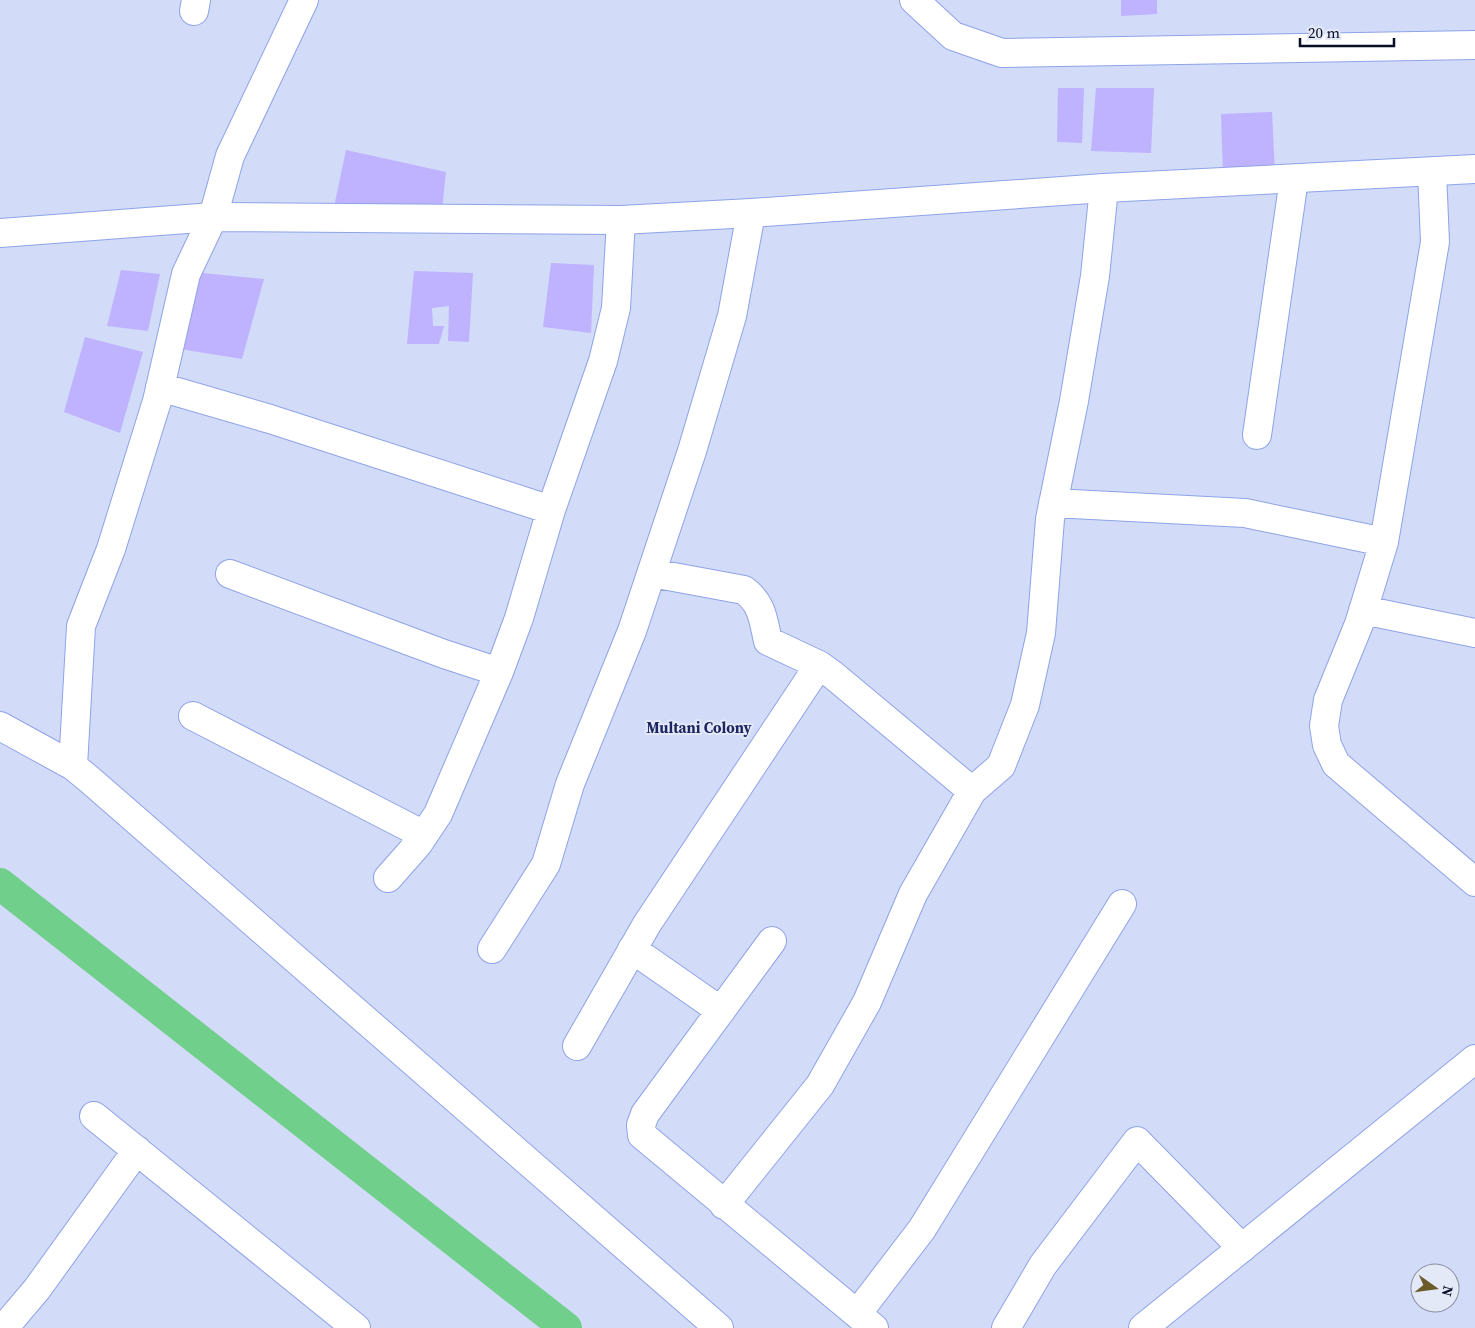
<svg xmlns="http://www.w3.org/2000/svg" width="1475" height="1328" viewBox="0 0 1475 1328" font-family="'Source Serif 4',serif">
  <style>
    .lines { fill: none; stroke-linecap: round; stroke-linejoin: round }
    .canal { stroke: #70cf8b; stroke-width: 32 }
    .building { fill: #bfb2fe }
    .street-casing { stroke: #8fa3e7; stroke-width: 30 }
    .secondary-casing { stroke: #8fa3e7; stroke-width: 30 }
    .street { stroke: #fff; stroke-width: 28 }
    .secondary { stroke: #fff; stroke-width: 28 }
    .labels { text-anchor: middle; stroke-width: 4; stroke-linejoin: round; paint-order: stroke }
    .neighbourhood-label { font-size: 15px; font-weight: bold; fill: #1d2660; stroke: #e4e9f7 }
  </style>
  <rect width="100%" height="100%" fill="#d2dbf8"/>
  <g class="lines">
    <!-- canal -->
    <path class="canal" d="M0 884 566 1328"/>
  </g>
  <!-- building -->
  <path class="building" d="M1121 0H1157V14L1121 16Z
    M1058 88H1084L1082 143 1057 142Z
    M1096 88H1154L1151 153 1091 151Z
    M1272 112 1275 174H1223L1221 114Z
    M346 150 446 172 442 210 334 207Z
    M551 263 594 265 591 333 543 327Z
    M121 270 160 274 148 331 107 326Z
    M414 271 473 273 469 342 448 341 449 306 432 308 433 326H444L439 344H407Z
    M192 272 264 279 242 359 174 348Z
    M85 337 143 352 120 433 64 412Z"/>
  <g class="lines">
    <defs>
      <path id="street" d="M914 0 953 36 1002 53 1475 45
        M194 11 196 0
        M1432 172 1435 242 1384 542 1359 624 1328 700 1324 726 1327 745 1336 764 1475 882
        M160 387 270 419 551 510
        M1257 435 1294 179
        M1053 503 1245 513 1384 542
        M652 573 744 590C763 604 763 620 768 641L819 665 833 675 972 791
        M230 574 444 654 499 672
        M1363 610 1475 633
        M193 716 424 835
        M0 726 73 766 90 780 719 1328
        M73 766 81 626 111 549 157 401 186 274 213 217 230 156 304 0
        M388 878 418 844 438 814 499 672 519 618 551 510 603 361 616 308 621 220
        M772 941 645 1114 641 1125 642 1135 874 1328
        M492 949 546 864 570 784 632 631 692 451 732 316 751 213
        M632 949 721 1011
        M577 1046 647 924 819 665
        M94 1116 356 1328
        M724 1205 820 1085 867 1002 913 894 972 791 1001 766 1025 705 1041 633 1050 519 1074 401 1095 276 1104 188
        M857 1314 922 1229 1122 904
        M4 1328 37 1289 137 1150
        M1006 1328 1043 1265 1137 1141 1242 1248"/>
      <path id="secondary" d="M0 233 213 217 621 220 751 213 1104 188 1475 169
        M1143 1328 1475 1059"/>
    </defs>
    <!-- street casing -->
    <use href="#street" class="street-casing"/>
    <!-- secondary casing -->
    <use href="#secondary" class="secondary-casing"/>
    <!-- street -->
    <use href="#street" class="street"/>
    <!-- secondary -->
    <use href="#secondary" class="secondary"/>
  </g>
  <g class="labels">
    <!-- neighbourhood labels -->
    <g class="neighbourhood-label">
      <text x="699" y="733">Multani Colony</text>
    </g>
  </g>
  <!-- north arrow -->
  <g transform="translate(1435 1288) rotate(104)"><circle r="24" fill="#e4e9f7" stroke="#8c91a3"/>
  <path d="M0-4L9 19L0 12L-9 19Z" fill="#6c5b29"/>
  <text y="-8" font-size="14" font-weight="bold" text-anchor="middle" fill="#080d26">N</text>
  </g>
  <!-- scale -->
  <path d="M1300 38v8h94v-8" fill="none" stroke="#080d26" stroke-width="2.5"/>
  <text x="1308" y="38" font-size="15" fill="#080d26" stroke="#e4e9f7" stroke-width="4" paint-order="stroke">20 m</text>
</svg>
